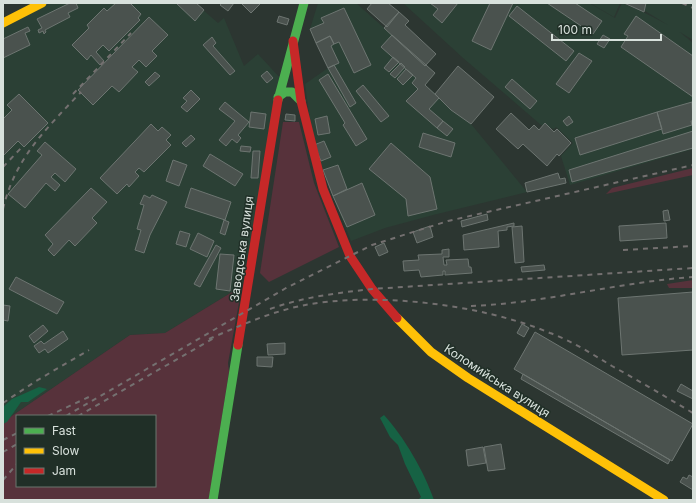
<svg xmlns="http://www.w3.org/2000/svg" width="696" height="503" viewBox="0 0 696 503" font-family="Inter,sans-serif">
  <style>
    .built { fill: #2b4035 }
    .green { fill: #57323b; fill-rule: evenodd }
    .water { fill: #166244 }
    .building { fill: #4a524e; stroke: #6d7571 }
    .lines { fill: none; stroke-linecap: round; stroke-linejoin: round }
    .fast { stroke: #4caf50; stroke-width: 9 }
    .slow { stroke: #ffc107; stroke-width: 9 }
    .jam { stroke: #c62828; stroke-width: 9 }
    .rail { stroke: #747070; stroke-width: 2; stroke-dasharray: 5 5; stroke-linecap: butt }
    .labels { text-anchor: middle; stroke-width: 3; stroke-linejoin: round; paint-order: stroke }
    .street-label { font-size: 12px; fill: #d8e1dc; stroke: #202f27 }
  </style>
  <rect width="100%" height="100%" fill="#2c3631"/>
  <!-- built -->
  <path class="built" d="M46 3H195L218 23 224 18 244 66 258 54 281 79 242 286 165 333 130 335 3 422V25Z
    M318 3H356L435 73 425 85 471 124 527 192 433 215 385 228 351 241 322 170 312 136 305 84 328 68 310 29Z
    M403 3H518L516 7 519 3H589L615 18 622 3 643 12 676 29 693 43V149L570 185 561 156 573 143 556 127 554 129 541 125 462 57Z
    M590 3H620L614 17Z
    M625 3H693V40L645 11Z"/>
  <!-- green -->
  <path class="green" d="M283 122H299L314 183 339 247 269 282 260 273Z
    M693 168V175L606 194 612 188Z
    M693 280V288H669L667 284Z
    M242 286 228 363 229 372 209 500H3V422L130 335 165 333ZM17 416H155V486H17Z"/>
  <!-- water -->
  <path class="water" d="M39 387 47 389 28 402H21L7 422 3 424V407L12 399Z
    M384 415C404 437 424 471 434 500H418L421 497 405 464 398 445 390 437 380 418Z"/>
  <!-- building -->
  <path class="building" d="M70 3H76L78 8 68 13 70 17 45 30 46 32 44 34 43 31 39 33 38 30 42 28 37 19Z
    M116 3H130L141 14 138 18 140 20 109 51 103 45 96 52 104 61 100 65 91 55 87 60 72 45 89 28 87 25 104 8 107 11Z
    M176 3H196L204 10 195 21Z
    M222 3H234L228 11 220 5Z
    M241 3H261L251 13Z
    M372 3H388L399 12 387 27 367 9Z
    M430 3H458L442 23 433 15 438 9Z
    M490 3H513L491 50 472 41Z
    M547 3H575L602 21 593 34Z
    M624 3H646L644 12Z
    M517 6 574 51 566 61 509 16Z
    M344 8 371 65 354 73 339 42 334 44 330 36 316 43 310 29 324 23 321 18Z
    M399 12 409 21 405 25 436 54 425 66 384 28Z
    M279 16 289 19 287 25 277 22Z
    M636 16 693 56V97L621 47 628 36 624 34Z
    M149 17 168 35 152 51 157 56 146 67 139 60 132 67 138 72 119 92 112 86 93 105 78 90Z
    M28 27 30 31 25 33 30 45 3 58V39Z
    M392 35 435 73 425 85 439 98 429 109 443 121 437 128 406 101 418 89 412 83 416 78 381 47Z
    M603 35 610 39 604 48 597 44Z
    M330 36 334 44 331 46 339 63 328 68 316 43Z
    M212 37 216 43 213 46 235 71 230 75 203 45Z
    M579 53 592 61 569 93 556 84Z
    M393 57 399 62 389 72 384 68Z
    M401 63 405 67 395 78 390 74Z
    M334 65 356 103 350 107 328 68Z
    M458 66 494 97 471 124 451 110 435 94Z
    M406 69 413 75 403 85 397 79Z
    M267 71 273 78 267 83 261 76Z
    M155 72 160 76 149 86 145 82Z
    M328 74 367 139 356 146 343 125 345 123 319 80Z
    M512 79 537 101 530 109 505 87Z
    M363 85 389 116 381 122 356 91Z
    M191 90 200 99 187 112 181 107 187 101 183 98Z
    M19 94 48 123 24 147 18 141 3 156V119L12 110 7 105Z
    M225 102 249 122 238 135 241 138 237 143 232 139 226 146 219 140 235 121 219 109Z
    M692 102 693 121H691L692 125 663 134 657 112Z
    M251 112 266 114 264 129 249 127Z
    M657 112 662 129 580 155 575 138Z
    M511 113 529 130 534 125 539 130 545 123 554 132 557 129 571 143 559 156 557 154 547 166 523 144 518 149 496 129Z
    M286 114 295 115V121L285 120Z
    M327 116 330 133 318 135 315 119Z
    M569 116 573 122 567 126 563 121Z
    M443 121 453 129 447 136 437 128Z
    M151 124 158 131 162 127 171 135 166 140 171 145 144 172 139 168 135 172 139 176 129 187 127 184 117 194 100 178Z
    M693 131V148L572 182 569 170Z
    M423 133 455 143 451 157 419 147Z
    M191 135 195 139 186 147 182 143Z
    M324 141 331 157 321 161 314 145Z
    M45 142 76 169 65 182 55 173 51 177 60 185 55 191 46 183 25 208 8 194 42 155 37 151Z
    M391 143 430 177 437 209 408 216 406 199 369 169Z
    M241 146 251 147 250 152 240 151Z
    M253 151H260L258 178H251Z
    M210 154 243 174 235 186 203 166Z
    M173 160 187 165 179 186 166 181Z
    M338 165 347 189 333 196 323 170Z
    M558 173 560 179 565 178 566 183 527 192 525 183Z
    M362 183 375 215 347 227 333 196Z
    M91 188 107 202 92 218 97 223 75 246 69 240 54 256 48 250 53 244 45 235Z
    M191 188 231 202 225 220 185 207Z
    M144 195 150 198 152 195 167 202 150 235 144 253 135 250 141 230 137 229 144 205 140 204Z
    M668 210 670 220 664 221 663 211Z
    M487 214 488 220 462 227 461 221Z
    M224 220 229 222 225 235 220 233Z
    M514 223V226L507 227V230L498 231 499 247 464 250 463 235Z
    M666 223 667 238 620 241 619 226Z
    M430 226 433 237 417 243 413 232Z
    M522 226 524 262 515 263 512 227Z
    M180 231 190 234 186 247 176 244Z
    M198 233 214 241 207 257 190 249Z
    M384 243 388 252 379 256 375 247Z
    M216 245 221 248 200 287 194 284Z
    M449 249V257H443L444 265H447L446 260 468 259 469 267H471L472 273 445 275V271H443V275L421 277 419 270 404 271 403 261 419 260 418 255 442 254V250Z
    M220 254 234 255 230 291 216 289Z
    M544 265 545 270 522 272 521 267Z
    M16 277 64 302 57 314 9 289Z
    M693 292V350L622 355 618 298Z
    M3 305 10 306 8 321 3 320Z
    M522 324 529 328 524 337 517 333Z
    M43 325 48 331 34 343 29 336Z
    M63 331 68 339 48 353 45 349 39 353 34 346 41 341 44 344Z
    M535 332 693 424 672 461 514 369Z
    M285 343V354L268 355 267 344Z
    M257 357H273L272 367 257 366Z
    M523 374 670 460 668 464 521 379Z
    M681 384 693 391V399L677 391Z
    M501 444 505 469 488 471 484 447Z
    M483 447 486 463 468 466 466 450Z
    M689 475 693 477V490L680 482 683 477 687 479Z"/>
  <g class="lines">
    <!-- fast -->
    <path class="fast" d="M278 97 285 92H292L301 101
      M278 100 304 3
      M213 500 238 345"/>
    <!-- slow -->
    <path class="slow" d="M3 23 42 3
      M397 318 431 352 468 378 664 500"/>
    <!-- jam -->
    <path class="jam" d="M293 41 301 101 323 189 350 256 372 289 397 318
      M238 345 278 100"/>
    <!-- rail -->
    <path class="rail" d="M682 3 693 8
      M73 94 131 33
      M3 167 23 146
      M3 209C15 158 46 129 81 92
      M623 250 693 246
      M471 306C546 303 619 282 693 277
      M270 309C303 297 337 293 372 289L693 268
      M209 339C239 326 268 313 300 306 373 291 481 304 550 333 572 341 592 354 612 366 639 381 666 397 693 413
      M3 403 36 381 89 350
      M48 416 91 396
      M66 416 286 288 372 245 448 221 693 165
      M78 416 214 338
      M3 440 17 433
      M3 452 17 444
      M3 480 17 464"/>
  </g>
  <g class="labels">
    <!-- street labels -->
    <g class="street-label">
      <text transform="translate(242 249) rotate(-82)" y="4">Заводська вулиця</text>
      <text transform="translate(497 381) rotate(33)" y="4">Коломийська вулиця</text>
    </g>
  </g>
  <!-- border -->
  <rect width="696" height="503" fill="none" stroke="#d8e1dc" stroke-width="8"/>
  <!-- legend -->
  <rect x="16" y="415" width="140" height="72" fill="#202f27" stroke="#6a766f"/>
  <rect x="24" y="428" width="20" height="6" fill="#4caf50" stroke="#6a766f"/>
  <text x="52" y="435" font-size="12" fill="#d8e1dc">Fast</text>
  <rect x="24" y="448" width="20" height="6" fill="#ffc107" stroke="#6a766f"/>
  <text x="52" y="455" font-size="12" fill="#d8e1dc">Slow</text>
  <rect x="24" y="468" width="20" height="6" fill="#c62828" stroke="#6a766f"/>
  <text x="52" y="475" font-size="12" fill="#d8e1dc">Jam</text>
  <!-- scale -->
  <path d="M552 34v6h109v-6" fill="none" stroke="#d8e1dc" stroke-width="2"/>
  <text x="558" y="34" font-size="12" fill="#d8e1dc" stroke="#202f27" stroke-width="3" paint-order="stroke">100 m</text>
</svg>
